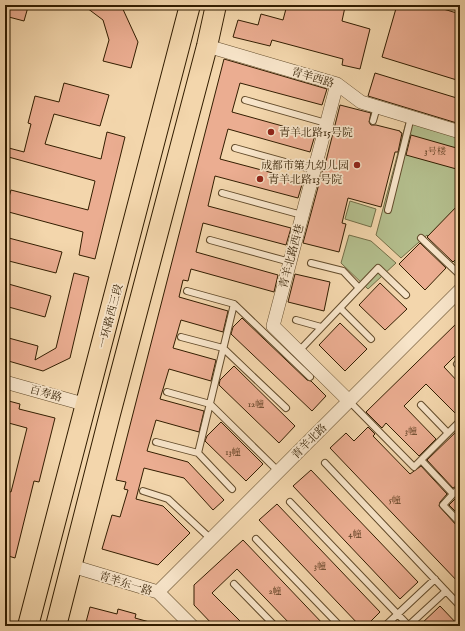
<svg xmlns="http://www.w3.org/2000/svg" width="465" height="631" viewBox="0 0 465 631" font-family="'IM FELL English','Noto Serif SC',serif">
  <style>
    .green { fill: #b4bf8e; stroke: #736e47 }
    .building { fill: #ebad91; stroke: #321d00 }
    .lines { fill: none; stroke-linecap: round; stroke-linejoin: round }
    .service-casing { stroke: #624b2b; stroke-width: 8 }
    .minor-casing { stroke: #624b2b; stroke-width: 14 }
    .primary-casing { stroke: #321d00; stroke-width: 22 }
    .service { stroke: #f7e4c9; stroke-width: 6 }
    .minor { stroke: #f7e4c9; stroke-width: 13 }
    .primary { stroke: #f3d6ac; stroke-width: 20 }
    .poi-dot { fill: #8f2418; stroke: #f7e4c9; stroke-width: 1.5 }
    .labels { text-anchor: middle; stroke-width: 3.5; stroke-linejoin: round; paint-order: stroke }
    .number-label { font-size: 9px; fill: #604124 }
    .street-label { font-size: 11px; fill: #321d00; stroke: #f7e4c9 }
    .poi-label { font-size: 11px; fill: #321d00; stroke: #f7e4c9; text-anchor: start }
  </style>
  <rect width="100%" height="100%" fill="#f3d6ac"/>
  <filter id="stains"><feTurbulence type="fractalNoise" baseFrequency=".005" numOctaves="4"/><feColorMatrix values="0 0 0 0 .2 0 0 0 0 .09 0 0 0 0 .02 0 0 0 .5 -.17"/></filter>
  <radialGradient id="worn" r=".72"><stop offset=".6" stop-color="#630" stop-opacity="0"/><stop offset="1" stop-color="#630" stop-opacity=".3"/></radialGradient>
  <!-- green -->
  <path class="green" d="M407 119 460 135V268L427 235 401 258 376 235Z
    M350 201 376 209 371 227 345 219Z
    M349 235 371 241 396 263 368 289 341 263Z"/>
  <!-- building -->
  <path class="building" d="M5 5H22L28 7 24 21 5 16Z
    M83 5H121L138 42 131 68 103 61 109 40 103 20Z
    M287 5H339L345 7 342 21 370 29 360 69 342 65 343 59 272 40 270 46 233 37 238 20 258 25 261 14 283 20Z
    M397 5H430L460 14V81L382 57Z
    M224 59 327 89 322 105 240 83 232 112 315 135 310 152 228 129 220 159 303 181 298 198 215 176 208 206 291 228 286 245 203 223 196 252 278 275 274 292 191 269 188 281 183 280 179 297 228 311 223 332 181 320 173 348 216 360 211 381 169 369 160 399 204 411 199 432 156 420 147 451 188 462 224 500 213 510 184 478 144 468 136 499 163 506 190 533 158 565 102 549 112 515 120 517 128 490 124 489 126 482 116 480Z
    M375 73 460 99V124L368 96Z
    M64 83 109 95 100 126 54 114 45 144 101 159 107 132 125 137 95 259 79 255 83 232 5 211 11 190 88 210 95 181 5 156V147L24 152 31 124 28 123 35 96 59 102Z
    M340 105 371 113 369 122 371 125H376L400 131V132L402 133 398 152H395L381 207 348 198 342 223 346 224 339 252 303 243 324 165H325Z
    M411 135 460 149V170L406 155Z
    M460 203V264L455 260 453 262 427 237Z
    M5 237 62 252 56 273 5 260Z
    M420 243 446 268 425 290 399 264Z
    M74 273 89 277 70 358 43 371 5 360V337L38 346 35 360 56 348Z
    M295 274 330 282 324 311 288 302Z
    M5 283 51 296 45 317 5 306Z
    M380 283 407 309 385 330 359 305Z
    M242 318 307 380 311 381 326 396 312 411 231 334 233 327Z
    M460 320V351L444 367 460 384V417H459L426 384 404 406 436 439 419 456 386 423 382 428 366 412Z
    M340 323 367 349 345 371 319 345Z
    M234 366 295 426 279 443 219 385 220 380Z
    M5 400 20 404 19 409 55 418 39 482 34 481 15 558 5 555V498L7 491 11 492 27 428 5 422Z
    M221 422 263 464 246 481 205 441 207 436Z
    M368 427 375 434 373 436 410 474 421 466 447 494 440 502 439 506 457 526 460 527V584L330 448 346 433 354 441Z
    M460 428V484L453 488 427 460Z
    M311 470 418 582 400 599 293 486Z
    M460 494V516L449 505Z
    M277 504 380 612 366 626H360L259 520Z
    M243 540 325 626H292L237 569 212 593 245 626H214L194 605V585Z
    M440 606 459 626H419Z
    M90 607 117 614 118 609 136 614 135 618 153 623V626H85Z"/>
  <g class="lines">
    <defs>
      <path id="service" d="M245 100 326 123
        M373 121 377 107
        M235 148 314 170
        M222 193 302 215
        M388 210 411 117
        M421 238 460 275
        M210 240 290 262
        M311 263 343 271 359 288
        M187 291 234 304
        M340 308 371 339
        M296 320 321 327
        M181 337 223 348 286 408
        M299 351 378 268 406 295
        M457 364 460 367
        M167 392 210 404 278 471
        M349 401 414 467 460 421
        M421 405 448 433
        M156 442 198 453 232 489
        M198 453 234 304 310 377
        M421 460 453 494 460 488
        M325 463 460 606
        M143 491 168 499 211 539
        M453 494 443 505 460 523
        M290 502 409 626
        M256 539 340 626
        M234 584 275 626
        M385 626 435 579
        M408 626 446 591"/>
      <path id="minor" d="M207 46 337 84 361 102 460 132
        M337 84 273 326 349 401
        M5 382 87 405
        M72 566 158 592 192 626
        M158 592 460 290"/>
      <path id="primary" d="M28 626 190 5
        M56 626 110 414 207 46 216 5"/>
    </defs>
    <!-- service casing -->
    <use href="#service" class="service-casing"/>
    <!-- minor casing -->
    <use href="#minor" class="minor-casing"/>
    <!-- primary casing -->
    <use href="#primary" class="primary-casing"/>
    <!-- service -->
    <use href="#service" class="service"/>
    <!-- minor -->
    <use href="#minor" class="minor"/>
    <!-- primary -->
    <use href="#primary" class="primary"/>
  </g>
  <!-- markers -->
  <g class="poi-dot">
    <circle cx="271" cy="132" r="4"/>
    <circle cx="357" cy="165" r="4"/>
    <circle cx="260" cy="179" r="4"/>
  </g>
  <g class="labels">
    <!-- number labels -->
    <g class="number-label">
      <text x="435" y="154">3号楼</text>
      <text x="256" y="407">12幢</text>
      <text x="411" y="434">3幢</text>
      <text x="233" y="455">13幢</text>
      <text x="395" y="503">5幢</text>
      <text x="355" y="537">4幢</text>
      <text x="320" y="569">3幢</text>
      <text x="275" y="594">2幢</text>
    </g>
    <!-- street labels -->
    <g class="street-label">
      <text transform="translate(313 77) rotate(17)" y="4">青羊西路</text>
      <text transform="translate(291 256) rotate(-75)" y="4">青羊北路西巷</text>
      <text transform="translate(110 316) rotate(-75)" y="4">一环路西三段</text>
      <text transform="translate(46 393) rotate(16)" y="4">百寿路</text>
      <text transform="translate(309 441) rotate(-45)" y="4">青羊北路</text>
      <text transform="translate(126 583) rotate(17)" y="4">青羊东一路</text>
    </g>
    <!-- poi labels -->
    <g class="poi-label">
      <text x="279" y="136">青羊北路15号院</text>
      <text x="349" y="169" text-anchor="end">成都市第九幼儿园</text>
      <text x="268" y="183">青羊北路13号院</text>
    </g>
  </g>
  <!-- margin -->
  <rect width="465" height="631" fill="none" stroke="#f3d6ac" stroke-width="20"/>
  <rect x="6" y="6" width="453" height="619" fill="none" stroke="#321d00" stroke-width="2"/>
  <rect x="10" y="10" width="445" height="611" fill="none" stroke="#321d00"/>
  <rect width="100%" height="100%" filter="url(#stains)"/>
  <rect width="100%" height="100%" fill="url(#worn)"/>
</svg>
